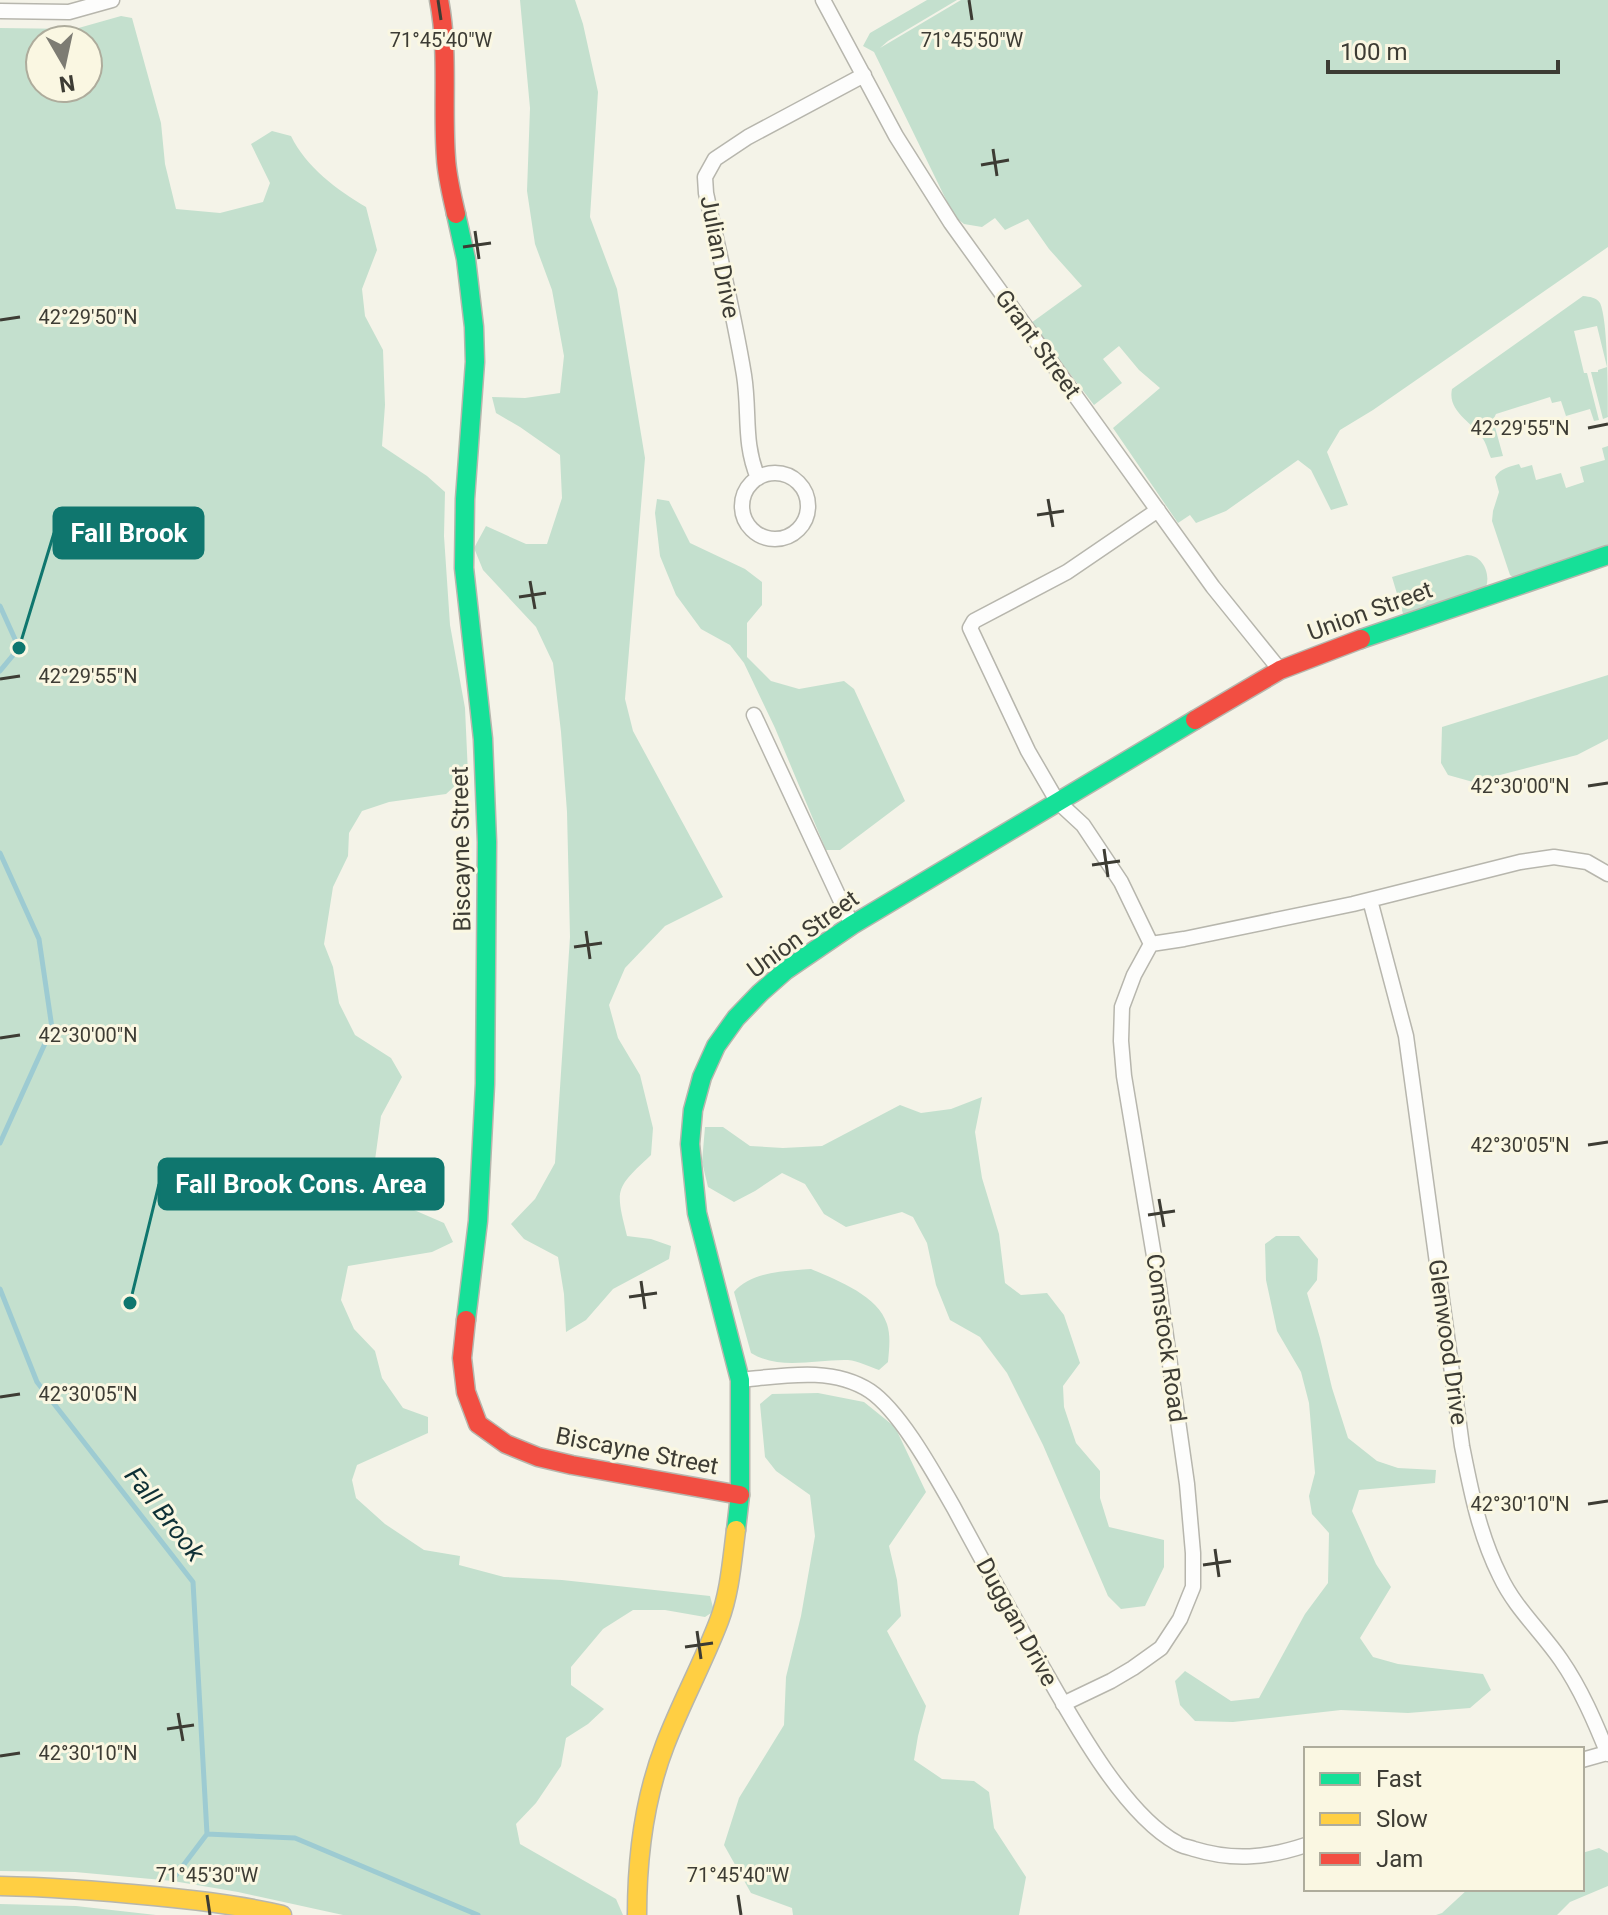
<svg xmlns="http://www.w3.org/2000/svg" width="1608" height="1915" viewBox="0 0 1608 1915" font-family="Roboto,sans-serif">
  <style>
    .green { fill: #c4e0ce; fill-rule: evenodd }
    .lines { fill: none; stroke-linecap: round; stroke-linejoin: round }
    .stream { stroke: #9dcbd2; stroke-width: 5 }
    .street-casing { stroke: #b7b6ad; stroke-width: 17 }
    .fast-casing { stroke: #b7b6ad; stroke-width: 21 }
    .slow-casing { stroke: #b7b6ad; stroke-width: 21 }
    .jam-casing { stroke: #b7b6ad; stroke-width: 21 }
    .street { stroke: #fdfdfc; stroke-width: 14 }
    .fast { stroke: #16e098; stroke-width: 18 }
    .slow { stroke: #ffcf43; stroke-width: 18 }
    .jam { stroke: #f24e42; stroke-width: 18 }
    .ticks { fill: none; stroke: #3d3c34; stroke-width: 3 }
    .labels { text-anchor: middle; stroke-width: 6; stroke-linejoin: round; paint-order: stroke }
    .street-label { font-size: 24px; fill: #3d3c34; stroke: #faf7e2 }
    .water-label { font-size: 26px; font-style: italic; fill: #0e3036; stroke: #faf7e2 }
    .ticks-label { font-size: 20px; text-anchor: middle; fill: #3d3c34; stroke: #faf7e2; stroke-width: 6; stroke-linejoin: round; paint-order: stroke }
    .leader { fill: none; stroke: #0f766e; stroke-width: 3 }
    .callout-dot { fill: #0f766e; stroke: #faf7e2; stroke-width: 3 }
    .callout { fill: #0f766e; stroke: #0f766e; stroke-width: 3 }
    .callout-label { font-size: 26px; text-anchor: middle; font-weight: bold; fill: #fff }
  </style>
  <rect width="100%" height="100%" fill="#f4f3e8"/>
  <!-- green -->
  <path class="green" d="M520 0H575L583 24 598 92 590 217 617 289 645 458 625 699 633 731 723 897 665 926 625 968 609 1005 618 1038 640 1075 653 1128 651 1155C615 1189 615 1188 627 1236L651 1239 671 1246 669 1259 613 1289 586 1320 566 1332 564 1294 558 1257 524 1239 511 1224 535 1199 555 1163 570 937 567 812 561 732 553 663 536 627 483 570 474 548 486 526 526 544H547L562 498 560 455 520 427 496 413 492 397 525 398 560 393 564 356 552 290 535 244 527 191 530 108Z
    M927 0H957L888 41 880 48 961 0H1608V247L1373 410 1340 430 1327 452 1348 505 1331 510 1311 470 1298 460 1226 511 1196 523 1190 515 1178 523 1113 428 1160 388 1139 370 1119 346 1103 359 1122 383 1094 405 1031 323 1082 286 1049 249 1028 219 1005 230 995 218 982 227 964 224 954 216 874 52 863 46 870 33Z
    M121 16 132 18 161 123 165 164 176 209 220 213 263 202 270 183 251 144 272 131 291 136C306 167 337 190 366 207L377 250 362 289 365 316 383 350 385 405 382 446 427 476 445 492 444 536 450 625 465 708 468 774 446 794 389 802 362 811 349 833 348 856 333 887 324 944 333 967 339 1003 355 1035 391 1058 402 1077 381 1116 375 1160 400 1184 414 1210 444 1223 453 1242 432 1252 348 1266 341 1300 354 1329 375 1351 382 1378 403 1408 428 1417V1433L357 1465 352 1480 356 1498 385 1524 424 1550 460 1556 459 1565 504 1577 562 1580 710 1596 714 1611 705 1617 665 1610H633L603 1629 571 1667V1685L604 1709 588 1724 566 1738 561 1766 536 1803 516 1824 520 1844 616 1899 623 1915H343L238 1892 173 1881 75 1872 0 1871V28L75 29ZM40 40H88V88H40Z
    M1583 296C1590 297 1596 297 1600 303 1608 320 1608 393 1608 417L1603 419 1591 372H1598V370L1607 367 1597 326 1574 331 1584 373H1587L1599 420 1594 421 1590 409 1566 416 1561 401 1552 403 1550 397 1496 414 1493 420 1503 456 1491 458C1488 452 1487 445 1483 439 1473 422 1447 412 1452 389Z
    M1608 446V549L1514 578 1510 575 1492 521 1493 511 1499 492 1495 477C1501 468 1509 467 1519 464L1521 468 1532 465 1536 480 1561 473 1566 488 1584 482 1580 467 1605 460 1602 448Z
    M657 499 669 501 690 543 745 569 762 582V605L747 623V657L771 681 799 689 844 681 854 689 905 801 840 850H826L775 728 744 663 730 645 701 629 676 595 660 556 655 513Z
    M1467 555C1482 555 1491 573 1486 587L1404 617 1392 577Z
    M1608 675V739L1577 755 1473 782 1448 775 1441 763 1442 727Z
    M982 1097 975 1132 982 1178 999 1234 1005 1283 1021 1295 1047 1293 1064 1315 1080 1363 1063 1386 1064 1407 1076 1443 1100 1471V1498L1109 1527 1164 1540V1567L1145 1606 1121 1609 1108 1596 1043 1445 1007 1373 980 1337 950 1320 936 1285 927 1243 913 1217 902 1212 846 1227 824 1214 805 1184 782 1173 755 1191 734 1202 708 1187 702 1162 705 1127H723L750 1146 783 1148 822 1146 900 1105 921 1113 951 1109Z
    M1276 1236H1299L1318 1259 1317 1280 1307 1293 1320 1338 1332 1388 1348 1438 1377 1461 1398 1468 1436 1470 1435 1483 1359 1490 1352 1511 1376 1564 1391 1587 1360 1638 1373 1657 1398 1664 1483 1674 1491 1690 1470 1708 1408 1713 1341 1710 1233 1722 1195 1721 1180 1705 1175 1681 1185 1671 1231 1701 1259 1698 1305 1614 1328 1583 1329 1533 1312 1514 1309 1496 1315 1473 1309 1403 1301 1372 1277 1331 1266 1280 1265 1244Z
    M811 1269C836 1280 878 1295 887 1324 891 1336 889 1350 888 1362L879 1370C870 1367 858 1361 848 1360 816 1359 781 1371 751 1353L734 1292C751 1271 786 1271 811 1269Z
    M818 1393 864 1402 895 1427 926 1492 889 1546 897 1580 901 1616 887 1631 926 1706 918 1736 914 1760 942 1779 974 1781 989 1792 994 1828 1026 1877 1019 1915H793L792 1908 751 1893 724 1845 739 1798 784 1725 786 1677 801 1616 815 1536 810 1495 776 1471 765 1457 760 1404 772 1394Z
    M1599 1848 1608 1853V1886L1570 1902 1557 1915H1436L1442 1913 1468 1889H1582V1853Z
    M0 1904 76 1906 156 1915H0Z"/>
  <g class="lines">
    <!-- stream -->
    <path class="stream" d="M0 606 19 648 0 671
      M0 853 39 939 52 1028 0 1143
      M0 1289 37 1382 193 1582 207 1834 173 1879
      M207 1834 295 1838 478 1915"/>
    <defs>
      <path id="street" d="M823 0 896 136 951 223 1213 587 1280 670
        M0 11 69 12 112 0
        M742 506a33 33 0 1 1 66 0a33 33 0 1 1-66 0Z
        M758 478C743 442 750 413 744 375 734 314 719 253 706 193L705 177 715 159 748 137 864 75
        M754 715 852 925
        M1370 900 1406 1036 1462 1446C1471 1491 1479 1534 1500 1576 1515 1608 1541 1631 1561 1660 1581 1689 1595 1722 1608 1754
        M1151 944 1184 939 1353 904 1520 862 1554 857 1587 862 1608 874
        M740 1380C782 1376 832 1366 870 1391 901 1412 935 1475 954 1508 982 1560 1010 1611 1039 1661 1070 1715 1122 1813 1177 1843 1181 1846 1188 1847 1194 1849 1233 1861 1267 1858 1306 1845
        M1063 1704 1111 1681 1133 1668 1161 1648 1180 1619 1193 1587V1553L1187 1484 1158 1280 1124 1076 1121 1041 1122 1007 1134 975 1151 944 1121 882 1083 825 1057 801 1028 751 970 628 974 621 1067 572 1158 510
        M1582 1760 1607 1753"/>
      <path id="fast" d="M456 214 466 259 474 327 475 362 465 499 464 568 483 739 487 842 485 1084 478 1221 466 1320
        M1361 639 1608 555
        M736 1530 740 1495V1380L697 1213 690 1144 693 1110 702 1077 716 1046 736 1018 760 993 786 970 852 925 1195 720"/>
      <path id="slow" d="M0 1886C51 1887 103 1891 154 1896 197 1900 240 1905 282 1915
        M637 1915C637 1857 644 1799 665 1745 681 1703 703 1663 719 1621 730 1592 732 1560 736 1530"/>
      <path id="jam" d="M439 0C449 52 442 105 446 158 447 177 452 196 456 214
        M1195 720 1280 670 1361 639
        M466 1320 462 1358 466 1392 478 1424 506 1444 538 1457 572 1465 740 1495"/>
    </defs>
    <!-- street casing -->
    <use href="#street" class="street-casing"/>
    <!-- fast casing -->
    <use href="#fast" class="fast-casing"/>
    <!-- slow casing -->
    <use href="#slow" class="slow-casing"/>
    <!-- jam casing -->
    <use href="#jam" class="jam-casing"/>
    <!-- street -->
    <use href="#street" class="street"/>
    <!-- fast -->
    <use href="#fast" class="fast"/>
    <!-- slow -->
    <use href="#slow" class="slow"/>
    <!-- jam -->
    <use href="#jam" class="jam"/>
  </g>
  <!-- ticks -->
  <path class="ticks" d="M438 0 441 20M969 0 972 20M993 149 997 176M981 165 1009 160M475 231 479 259M463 247 491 243M0 320 20 317M1588 428 1608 424M1048 499 1053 527M1037 515 1064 511M530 581 535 609M519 597 546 593M0 679 20 676M1588 786 1608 783M1104 849 1108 877M1092 865 1120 861M586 931 590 959M574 947 602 943M0 1038 20 1035M1588 1145 1608 1142M1159 1199 1164 1227M1148 1215 1175 1211M641 1281 645 1309M629 1297 657 1293M0 1397 20 1394M1588 1504 1608 1501M1215 1549 1219 1577M1203 1565 1231 1561M697 1631 701 1659M685 1647 713 1643M178 1713 183 1741M167 1729 194 1725M0 1756 20 1753M207 1895 210 1915M738 1895 741 1915"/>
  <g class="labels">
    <!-- street labels -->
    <g class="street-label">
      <text transform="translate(720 257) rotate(79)" y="8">Julian Drive</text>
      <text transform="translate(1038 344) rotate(54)" y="8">Grant Street</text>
      <text transform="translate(1370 611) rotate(-20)" y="8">Union Street</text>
      <text transform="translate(461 849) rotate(-91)" y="8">Biscayne Street</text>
      <text transform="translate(803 934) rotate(-36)" y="8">Union Street</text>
      <text transform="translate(1166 1338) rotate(82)" y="8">Comstock Road</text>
      <text transform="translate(1448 1342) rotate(82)" y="8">Glenwood Drive</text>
      <text transform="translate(637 1451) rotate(11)" y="8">Biscayne Street</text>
      <text transform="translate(1017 1622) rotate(61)" y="8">Duggan Drive</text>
    </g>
    <!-- water labels -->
    <g class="water-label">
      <text transform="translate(165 1514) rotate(52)" y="9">Fall Brook</text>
    </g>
  </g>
  <g class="ticks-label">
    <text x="441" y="47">71°45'40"W</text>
    <text x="972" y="47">71°45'50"W</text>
    <text x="88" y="324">42°29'50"N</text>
    <text x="1520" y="435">42°29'55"N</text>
    <text x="88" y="683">42°29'55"N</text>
    <text x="1520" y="793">42°30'00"N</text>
    <text x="88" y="1042">42°30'00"N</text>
    <text x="1520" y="1152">42°30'05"N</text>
    <text x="88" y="1401">42°30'05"N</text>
    <text x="1520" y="1511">42°30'10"N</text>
    <text x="88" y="1760">42°30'10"N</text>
    <text x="207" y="1882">71°45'30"W</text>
    <text x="738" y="1882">71°45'40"W</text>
  </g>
  <!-- callouts -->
  <path class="leader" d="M19 648L54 533M130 1303L159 1184"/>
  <g class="callout-dot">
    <circle cx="19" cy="648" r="8"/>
    <circle cx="130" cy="1303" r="8"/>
  </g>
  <g class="callout">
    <rect x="54" y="508" width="149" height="50" rx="8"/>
    <rect x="159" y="1159" width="284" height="50" rx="8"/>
  </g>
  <g class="callout-label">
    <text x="129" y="542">Fall Brook</text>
    <text x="301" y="1193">Fall Brook Cons. Area</text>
  </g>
  <!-- legend -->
  <rect x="1304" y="1747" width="280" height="144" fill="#faf7e2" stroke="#aeac9c" stroke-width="2"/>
  <rect x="1320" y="1773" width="40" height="12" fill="#16e098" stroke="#aeac9c" stroke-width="2"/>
  <text x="1376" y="1787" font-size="24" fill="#3d3c34">Fast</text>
  <rect x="1320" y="1813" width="40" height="12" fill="#ffcf43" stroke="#aeac9c" stroke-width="2"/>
  <text x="1376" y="1827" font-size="24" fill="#3d3c34">Slow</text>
  <rect x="1320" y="1853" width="40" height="12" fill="#f24e42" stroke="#aeac9c" stroke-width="2"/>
  <text x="1376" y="1867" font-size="24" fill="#3d3c34">Jam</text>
  <!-- north arrow -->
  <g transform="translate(64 64) rotate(171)"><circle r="38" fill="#faf7e2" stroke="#aeac9c" stroke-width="2"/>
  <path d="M0-6L14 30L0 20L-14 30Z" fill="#7d7c73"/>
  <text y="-12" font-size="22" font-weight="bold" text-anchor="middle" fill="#3d3c34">N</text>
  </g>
  <!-- scale -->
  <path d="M1328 60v12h230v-12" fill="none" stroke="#3d3c34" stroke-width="4"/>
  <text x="1340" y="60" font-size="24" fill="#3d3c34" stroke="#faf7e2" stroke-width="6" paint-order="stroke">100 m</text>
</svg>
